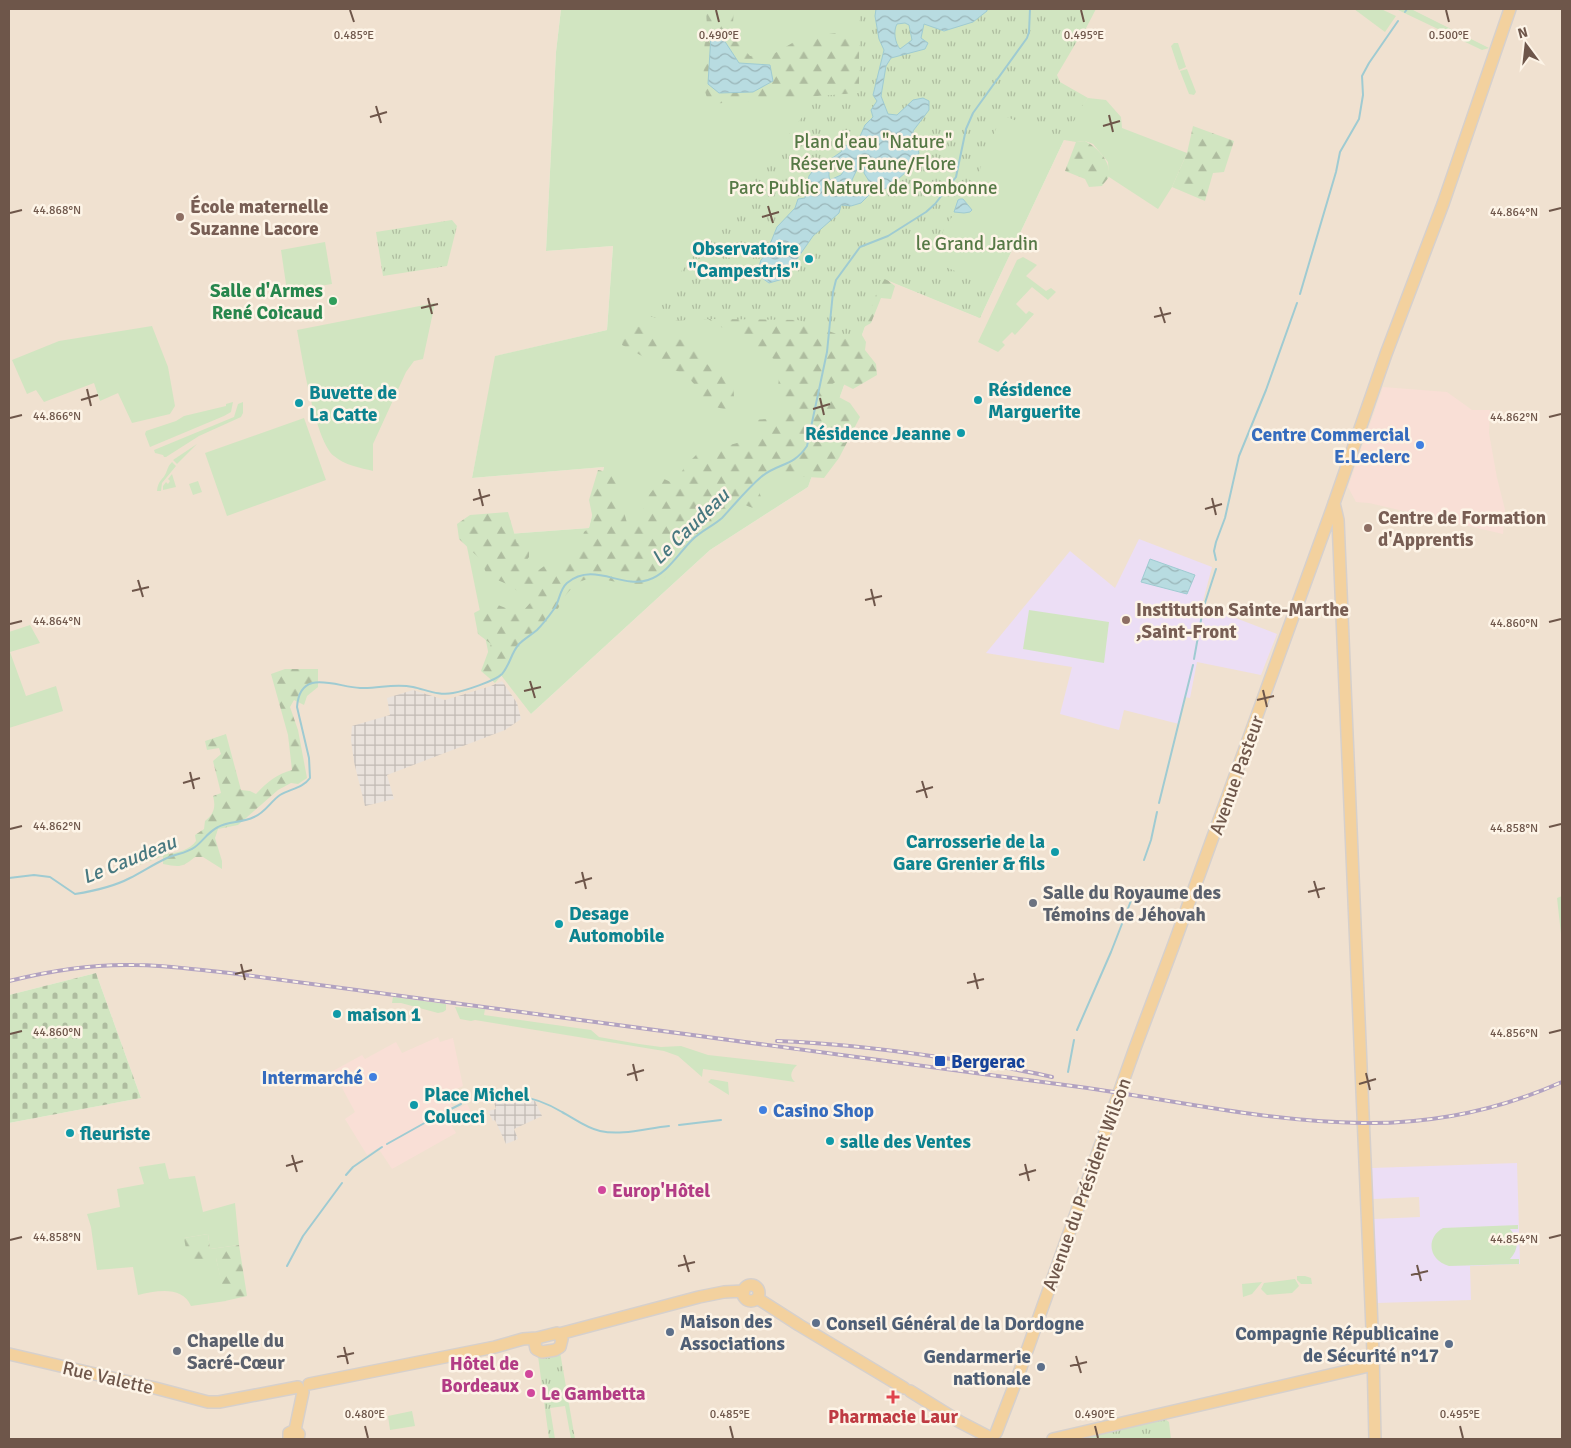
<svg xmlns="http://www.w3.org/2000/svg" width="1571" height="1448" viewBox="0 0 1571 1448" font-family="Signika,sans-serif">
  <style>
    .residential { fill: #f0e1d0 }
    .commercial { fill: #f9dfd6 }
    .industrial { fill: url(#industrial-grid) }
    .education { fill: #ecdef5 }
    .green { fill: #d1e5c1 }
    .forest { fill: url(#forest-firs) }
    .cemetery { fill: url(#cemetery-stones) }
    .park { fill: url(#park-tufts) }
    .water { fill: url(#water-waves); stroke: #9fcbd2; fill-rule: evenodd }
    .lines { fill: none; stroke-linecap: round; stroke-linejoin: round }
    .stream { stroke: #9fcbd2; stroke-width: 2 }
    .major-casing { stroke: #d6d0cc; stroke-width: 14 }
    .major { stroke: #f3d19e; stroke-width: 11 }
    .rail-casing { stroke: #b2a2c1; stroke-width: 4 }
    .rail { stroke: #fdf4e7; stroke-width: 2; stroke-dasharray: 5.5; stroke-linecap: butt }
    .ticks { fill: none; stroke: #6e564a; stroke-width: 2 }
    .education-dot { fill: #8d6e63; stroke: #fdf4e7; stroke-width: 2 }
    .culture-dot { fill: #0f9aa8; stroke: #fdf4e7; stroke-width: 2 }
    .leisure-dot { fill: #2e9e5b; stroke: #fdf4e7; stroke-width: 2 }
    .shop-dot { fill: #3f7fe0; stroke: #fdf4e7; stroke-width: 2 }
    .worship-dot { fill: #6b7280; stroke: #fdf4e7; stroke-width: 2 }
    .transit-dot { fill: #1a4fb4; stroke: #fdf4e7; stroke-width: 2 }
    .hotel-dot { fill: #d1479c; stroke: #fdf4e7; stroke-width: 2 }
    .service-dot { fill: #5c6f8a; stroke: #fdf4e7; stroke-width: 2 }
    .health-dot { fill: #e0444e; stroke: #fdf4e7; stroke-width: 2 }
    .labels { text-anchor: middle; stroke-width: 5; stroke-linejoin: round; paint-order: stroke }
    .park-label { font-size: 19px; fill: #567946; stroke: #fdf4e7 }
    .education-label { font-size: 19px; font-weight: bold; fill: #785e54; stroke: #fdf4e7; text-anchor: start }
    .culture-label { font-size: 19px; font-weight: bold; fill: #0d838f; stroke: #fdf4e7; text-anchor: start }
    .leisure-label { font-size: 19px; font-weight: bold; fill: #27864d; stroke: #fdf4e7; text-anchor: end }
    .shop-label { font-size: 19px; font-weight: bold; fill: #366cbe; stroke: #fdf4e7; text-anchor: end }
    .street-label { font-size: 19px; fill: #6e564a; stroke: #fdf4e7 }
    .worship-label { font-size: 19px; font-weight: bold; fill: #5b616d; stroke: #fdf4e7; text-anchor: start }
    .transit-label { font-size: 19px; font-weight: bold; fill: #164399; stroke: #fdf4e7; text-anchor: start }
    .hotel-label { font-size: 19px; font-weight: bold; fill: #b23c85; stroke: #fdf4e7; text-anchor: start }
    .service-label { font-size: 19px; font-weight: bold; fill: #4e5e75; stroke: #fdf4e7; text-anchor: start }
    .health-label { font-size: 19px; font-weight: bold; fill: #be3a42; stroke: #fdf4e7 }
    .water-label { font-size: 20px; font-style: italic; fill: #477880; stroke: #fdf4e7 }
    .ticks-label { font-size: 12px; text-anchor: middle; fill: #6e564a; stroke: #fdf4e7; stroke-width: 5; stroke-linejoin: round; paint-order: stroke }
  </style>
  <defs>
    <pattern id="industrial-grid" width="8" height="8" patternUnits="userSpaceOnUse" patternTransform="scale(1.25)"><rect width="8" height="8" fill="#e9e2dc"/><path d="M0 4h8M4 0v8" fill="none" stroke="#c1bab4"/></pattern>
    <pattern id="forest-firs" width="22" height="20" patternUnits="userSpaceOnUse" patternTransform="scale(1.25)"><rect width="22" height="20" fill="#d1e5c1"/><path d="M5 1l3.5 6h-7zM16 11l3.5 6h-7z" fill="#aebc9f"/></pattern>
    <pattern id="cemetery-stones" width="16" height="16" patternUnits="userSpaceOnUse" patternTransform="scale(1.25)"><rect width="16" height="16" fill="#d1e5c1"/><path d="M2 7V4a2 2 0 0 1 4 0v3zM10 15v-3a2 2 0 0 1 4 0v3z" fill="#aebc9f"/></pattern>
    <pattern id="park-tufts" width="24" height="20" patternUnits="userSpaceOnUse" patternTransform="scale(1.25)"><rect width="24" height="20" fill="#d1e5c1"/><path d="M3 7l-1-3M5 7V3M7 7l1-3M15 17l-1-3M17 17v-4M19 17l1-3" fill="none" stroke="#aebc9f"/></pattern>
    <pattern id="water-waves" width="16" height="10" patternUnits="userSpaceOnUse" patternTransform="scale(1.25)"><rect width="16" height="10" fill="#b8dce1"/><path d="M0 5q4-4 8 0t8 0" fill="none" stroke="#9ab5b8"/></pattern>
  </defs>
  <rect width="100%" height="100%" fill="#faefe1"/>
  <!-- residential -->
  <path class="residential" d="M9 9H561L556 52 546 251 613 246 607 330 496 356 472 478 604 467 589 528 466 537 531 714 710 550 808 487 882 278 980 318 1064 140 1040 80 1080 9H1562V1439H9V1123L141 1098 96 973 9 995Z"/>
  <!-- commercial -->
  <path class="commercial" d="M1383 387 1447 392 1472 410H1490L1489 433 1497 478 1505 510 1503 534 1369 503 1356 502 1348 487Z
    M438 1037 440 1042 453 1038 463 1086 446 1094 454 1110 467 1104 471 1112 450 1123 456 1133 392 1169 378 1148 367 1155 345 1119 355 1112 333 1071 362 1055 365 1059 396 1042 402 1053Z"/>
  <!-- industrial -->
  <path class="industrial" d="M502 681 517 703 521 719 505 730 387 775 394 799 365 806 354 762 351 740 352 726 390 715 387 698 413 690 445 700 491 686Z
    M510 1097 535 1101 542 1116 514 1129 518 1139 506 1144 495 1120 493 1121 488 1111 496 1109 493 1099Z"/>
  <!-- education -->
  <path class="education" d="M1139 539 1212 567 1202 605 1277 634 1261 675 1197 662 1190 698 1185 697 1179 724 1124 710 1119 730 1060 714 1072 667 986 653 1070 551 1115 588Z
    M1517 1163 1520 1264 1470 1266 1471 1300 1377 1303 1374 1219 1420 1217 1419 1197 1373 1199 1372 1168Z"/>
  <!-- green -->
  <path class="green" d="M561 9H1080L1040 80 1082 105 1088 98 1106 100 1121 117 1122 128 1187 153 1172 187 1158 209 1109 177 1108 162 1093 144 1085 141 1076 142 1064 140 980 318 882 278 808 487 710 550 531 714 490 661 465 537 589 528 604 467 472 478 495 356 607 330 613 246 546 251 556 52Z
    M1354 9H1381L1396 16 1385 32Z
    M1396 9H1411L1489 48 1482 50Z
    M1174 43H1178L1186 67 1179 70 1171 46Z
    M1187 69 1196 92 1194 95 1189 94 1180 71Z
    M325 242 332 284 287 291 281 250Z
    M1023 257 1037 265 1026 276 1046 291 1051 288 1056 292 1048 300 1032 287 1016 304 1026 314 1029 311 1034 314 1015 335 1012 332 1002 342 1005 345 998 352 978 342 1017 260Z
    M435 303 423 359 414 361 406 372 373 444V471C361 468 344 465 334 456 315 441 302 356 297 330Z
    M152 326 168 367 175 406 170 414 132 423 118 393 100 401 94 383 44 402 36 390 27 394 12 360 59 341Z
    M233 402 231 412 224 416 150 447 145 434 146 431 176 421 184 416 226 406V404Z
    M243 402V413L241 417 199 436 166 457H164L163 455 155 453 154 450 234 417 238 404Z
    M304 418 326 480 227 516 205 453Z
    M197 444 177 464 173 460Z
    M172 462 176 466 162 483 161 491H157C158 480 163 480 166 473 168 468 168 466 172 462Z
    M172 474 176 487 163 490V486L166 482 168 484 170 481 168 479Z
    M198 481 202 492 193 495 189 484Z
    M1029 610 1109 622 1104 663 1023 649Z
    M30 625 40 643 10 652 26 696 56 686 63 711 9 728V632Z
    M1562 896V943L1557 898Z
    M393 997 446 1004V1010L443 1012 438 1013 401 1003H392Z
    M455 1007 485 1009 484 1015 591 1030 599 1037 639 1044 661 1047 681 1046 708 1055 797 1065C792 1070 788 1076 795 1082L703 1069 702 1077 678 1056 664 1051 475 1020 471 1021 460 1019Z
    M711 1079 728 1082 729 1095 708 1082Z
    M165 1163 169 1179 195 1176 203 1212 235 1203 239 1245 210 1249 208 1234 184 1238 216 1258 226 1301 191 1306C182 1285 156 1291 138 1295L133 1267 97 1270 91 1227 87 1214 120 1207 117 1189 144 1184 139 1167Z
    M1518 1225V1229H1510C1519 1239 1519 1249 1510 1259H1519V1264L1449 1266C1429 1261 1425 1238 1443 1228Z
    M1297 1276H1305L1311 1278 1312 1284H1301L1297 1280Z
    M1295 1279 1299 1286 1292 1293 1267 1295 1261 1289 1264 1283Z
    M1262 1282 1252 1294 1243 1297 1242 1284Z
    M412 1411 415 1426 390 1430 388 1416Z"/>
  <!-- forest -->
  <path class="forest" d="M706 9H734L732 36 750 56 775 53 801 38 836 33 860 41 872 30 859 93 709 104 703 85 705 31 711 35 708 84 770 65 739 63 722 37 707 28Z
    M1193 126 1234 141 1224 172 1213 173 1205 201 1172 187 1187 153Z
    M1085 141C1097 147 1111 161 1109 176 1108 179 1104 183 1102 186L1089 187 1085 179 1065 171 1076 142Z
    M967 179 974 189 945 226 939 242 877 272 895 286 891 299 881 298 871 323 859 330 866 342 865 350 876 364 877 375 853 389 837 381 831 385 835 395 850 403 860 417 839 458 824 478 775 475 758 489 761 497 753 508 742 504 721 524 696 542 661 582 630 585 593 577 576 583 565 596 545 632 518 656 495 683 481 671 491 644 478 634 474 613 493 603 513 611H523L531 602C517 589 506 582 488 577L480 559 459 539 457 524 470 515 508 512 517 543 529 541V557L520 570 533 574 550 562 565 560 578 551 584 532 594 524 589 500 598 470 630 476 619 494 627 523 637 524 649 495 662 478 675 484 685 466 697 454 748 440H758L760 433 750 420 768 419 781 410 786 388 778 387 779 378 777 361 708 319 666 321 650 316 663 294Z
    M636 326 649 329 660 337 676 338 693 344C704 364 712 371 733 379L734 397 729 409C700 409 703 386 682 373 675 370 667 368 660 365 647 359 635 352 622 345L624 330Z
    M285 669H318V687L307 696 304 705 294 700 290 707 298 730 307 778 298 784 291 783 278 790 238 825 218 829 215 838 222 861V869L203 857H195C182 868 179 867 163 864V856L139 865V861L153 855 155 849 165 848 169 854C178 852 190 850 196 841L195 835 204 829 205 821C214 814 216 807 213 796L221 793 213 761 221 754 219 748 207 750 205 741 226 734 241 790 250 791 256 794C267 782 277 774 292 770L288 735 271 674Z
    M208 1234 210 1249 239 1245 247 1296 225 1301 216 1258 188 1260 184 1238Z"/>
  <!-- cemetery -->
  <path class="cemetery" d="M96 973 141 1098 9 1123V995Z"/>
  <!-- park -->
  <path class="park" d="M859 9H1096L1084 32 1080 36 1057 75 1060 82 1088 98 1082 106 1064 140 1002 115 983 160 974 189 945 226 939 242 929 260 993 287 980 318 882 278 859 342 798 320 708 319 666 321 650 316 663 294 760 173 818 96 859 93Z
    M452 220 457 226 447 266 383 276 376 232Z
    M560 1352 575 1439H571L565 1406 550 1408 555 1439H549L538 1356V1354Z
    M1165 1419 1169 1422 1171 1439H1079Z"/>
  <!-- water -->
  <path class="water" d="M876 9H987V11L973 22 944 31 924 24 921 38 928 43 925 49 891 58 886 66 881 96 888 114 897 115 913 100 923 98 929 101V110L913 131 919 153 906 172 889 187 870 194 861 203 851 206 841 205 839 213 813 236 783 279 769 283 762 278 758 269 761 260 766 254 777 227 795 208 798 199 805 198 809 176 812 172 841 152 845 146 858 141 865 125 873 117 871 110 877 101 873 95 884 50 879 39 875 16ZM905 23 909 25 912 40 900 49C895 43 893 31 897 24ZM842 161 846 168 841 175 830 180C826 169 834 165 842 161ZM859 165H865L864 173 869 181 865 187 860 189 852 188V180Z
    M711 35H717L722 37 739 63 770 65 773 81 753 92 719 93 708 84Z
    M960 199H963L972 210 970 212 964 213 954 212 958 200Z
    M1150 559 1195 575 1187 594 1141 582Z"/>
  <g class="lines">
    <!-- stream -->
    <path class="stream" d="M1405 12 1407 9
      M1300 294 1336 172 1340 152 1359 119 1363 95 1362 76 1369 63 1398 21
      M1216 560 1214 551 1216 542 1225 518 1239 456 1266 390 1297 303
      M1194 659 1203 609 1216 569
      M1159 803 1193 665
      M1144 860 1151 840 1157 812
      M9 878 34 875 50 877 75 894C94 891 113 887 130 878 142 872 154 864 167 858 176 854 187 853 195 847 203 841 208 832 218 827 228 821 242 823 254 817 265 813 271 801 280 795 290 789 303 788 310 778L309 758 297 707C300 667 336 687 360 688 379 689 393 683 413 687 427 690 439 696 453 693 464 691 495 681 502 674 510 665 511 653 519 644 524 639 531 635 537 630 543 624 549 616 554 609 560 601 559 590 567 583 594 561 621 589 648 580 667 574 678 554 692 540 701 531 713 526 722 518 735 504 747 489 761 477 779 462 792 468 807 446L827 352 833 292 836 280 860 247 888 236 926 212 935 204 956 177 966 129 973 113 1027 38 1029 32 1030 9
      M1077 1030 1111 952 1134 893
      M1068 1072 1074 1040
      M474 1101C509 1093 530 1093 562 1112 575 1119 586 1128 600 1131 622 1136 647 1128 669 1126
      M443 1113 461 1104
      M679 1125 721 1120
      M387 1144 437 1116
      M346 1175 353 1167 382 1147
      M287 1266 303 1236 342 1183"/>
    <defs>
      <path id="major" d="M1334 503 1338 520 1373 1352 1375 1439
        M743 1293a8 8 0 1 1 16 0a8 8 0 1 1-16 0Z
        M757 1298 799 1325 904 1388
        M557 1333 562 1339 560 1347 555 1350 542 1352 536 1349 535 1344 537 1338Z
        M559 1334 699 1297 724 1292 744 1291
        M9 1354 155 1388 208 1402H219L298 1387
        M309 1384 495 1347 523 1339 537 1338
        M910 1391 960 1422 987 1436
        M295 1430 303 1392
        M996 1433 1018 1376 1135 1048 1174 944 1331 512 1386 354 1443 204 1510 9
        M289 1439V1433L295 1430 299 1434 298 1439
        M1053 1439 1373 1365"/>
    </defs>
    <!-- major casing -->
    <use href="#major" class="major-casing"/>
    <!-- major -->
    <use href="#major" class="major"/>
    <defs>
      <path id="rail" d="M9 981C49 971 92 964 134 965 166 965 198 970 230 973L1080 1087C1174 1100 1268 1122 1363 1123 1432 1124 1499 1110 1562 1082
        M777 1041C831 1043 884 1049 938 1057 976 1063 1014 1068 1052 1077"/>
    </defs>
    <!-- rail casing -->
    <use href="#rail" class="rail-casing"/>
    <!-- rail -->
    <use href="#rail" class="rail"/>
  </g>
  <!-- ticks -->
  <path class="ticks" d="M350 10 354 22M716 10 719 22M1081 10 1084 22M1446 10 1449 22M376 106 381 123M1109 115 1113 132M370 117 387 112M1103 126 1120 121M768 206 773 223M1549 211 1561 208M10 213 22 210M762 217 779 212M428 298 432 314M1160 307 1165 323M421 308 438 304M1154 317 1171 313M87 389 91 406M820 398 824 415M81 400 98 395M813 409 830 404M1549 417 1561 414M10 418 22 415M479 489 483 506M1212 498 1216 515M473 500 490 495M1205 509 1222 504M138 580 143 597M871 589 875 606M132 591 149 587M865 600 882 596M1549 622 1561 619M10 624 22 621M530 681 535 698M1263 690 1267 707M524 691 541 687M1257 700 1274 696M190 772 194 789M922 781 927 798M183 783 200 778M916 792 933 787M1549 827 1561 824M10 829 22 826M582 872 586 889M1314 881 1319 898M575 883 592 878M1308 892 1325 888M241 964 245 980M974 973 978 989M235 974 252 970M967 983 984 979M1549 1033 1561 1030M10 1034 22 1031M633 1064 637 1081M1366 1073 1370 1090M627 1075 644 1070M1359 1084 1376 1079M292 1155 297 1172M1025 1164 1029 1181M286 1166 303 1161M1019 1175 1036 1170M1549 1238 1561 1235M10 1240 22 1237M684 1255 689 1272M1417 1265 1421 1281M678 1266 695 1262M1411 1275 1428 1271M344 1347 348 1364M1076 1356 1081 1373M337 1357 354 1353M1070 1366 1087 1362M365 1426 368 1438M730 1426 733 1438M1095 1426 1098 1438M1460 1426 1463 1438"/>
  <!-- markers -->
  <g class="education-dot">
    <circle cx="180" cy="217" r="5"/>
    <circle cx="1368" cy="528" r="5"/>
    <circle cx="1126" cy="620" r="5"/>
  </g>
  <g class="culture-dot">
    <circle cx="809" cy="259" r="5"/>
    <circle cx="978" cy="400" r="5"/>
    <circle cx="299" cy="403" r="5"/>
    <circle cx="961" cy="433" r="5"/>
    <circle cx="1055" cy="852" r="5"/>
    <circle cx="559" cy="924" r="5"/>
    <circle cx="337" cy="1014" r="5"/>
    <circle cx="414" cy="1105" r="5"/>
    <circle cx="70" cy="1133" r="5"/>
    <circle cx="830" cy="1141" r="5"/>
  </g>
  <circle class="leisure-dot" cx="333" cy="301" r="5"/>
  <g class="shop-dot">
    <circle cx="1420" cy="445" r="5"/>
    <circle cx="373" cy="1077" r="5"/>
    <circle cx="763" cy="1110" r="5"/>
  </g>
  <g class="worship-dot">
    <circle cx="1033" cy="903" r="5"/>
    <circle cx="177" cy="1351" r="5"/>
  </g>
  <rect class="transit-dot" x="934" y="1055" width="12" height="12" rx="2.5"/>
  <g class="hotel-dot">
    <circle cx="602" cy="1190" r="5"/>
    <circle cx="529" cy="1374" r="5"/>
    <circle cx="531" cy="1393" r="5"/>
  </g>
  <g class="service-dot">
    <circle cx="816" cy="1323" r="5"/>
    <circle cx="670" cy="1332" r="5"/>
    <circle cx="1449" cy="1344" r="5"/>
    <circle cx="1041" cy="1367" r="5"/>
  </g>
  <path class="health-dot" d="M890.5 1389.5h5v5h5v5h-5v5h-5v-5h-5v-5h5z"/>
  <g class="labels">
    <!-- park labels -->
    <g class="park-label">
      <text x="873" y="148">Plan d'eau "Nature"<tspan x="873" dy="22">Réserve Faune/Flore</tspan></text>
      <text x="863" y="194">Parc Public Naturel de Pombonne</text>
      <text x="977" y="250">le Grand Jardin</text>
    </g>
    <!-- education labels -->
    <g class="education-label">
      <text x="190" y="213">École maternelle<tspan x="190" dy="22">Suzanne Lacore</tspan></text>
      <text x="1378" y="524">Centre de Formation<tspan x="1378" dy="22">d'Apprentis</tspan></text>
      <text x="1136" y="616">Institution Sainte-Marthe<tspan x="1136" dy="22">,Saint-Front</tspan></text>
    </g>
    <!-- culture labels -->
    <g class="culture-label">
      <text x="799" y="255" text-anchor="end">Observatoire<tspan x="799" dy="22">"Campestris"</tspan></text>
      <text x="988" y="396">Résidence<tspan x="988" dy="22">Marguerite</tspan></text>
      <text x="309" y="399">Buvette de<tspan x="309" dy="22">La Catte</tspan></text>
      <text x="951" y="440" text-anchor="end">Résidence Jeanne</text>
      <text x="1045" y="848" text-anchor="end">Carrosserie de la<tspan x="1045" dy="22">Gare Grenier &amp; fils</tspan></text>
      <text x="569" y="920">Desage<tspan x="569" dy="22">Automobile</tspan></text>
      <text x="347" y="1021">maison 1</text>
      <text x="424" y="1101">Place Michel<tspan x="424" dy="22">Colucci</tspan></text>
      <text x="80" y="1140">fleuriste</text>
      <text x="840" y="1148">salle des Ventes</text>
    </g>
    <!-- leisure labels -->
    <g class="leisure-label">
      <text x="323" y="297">Salle d'Armes<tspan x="323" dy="22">René Coicaud</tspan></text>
    </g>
    <!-- shop labels -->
    <g class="shop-label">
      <text x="1410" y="441">Centre Commercial<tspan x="1410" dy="22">E.Leclerc</tspan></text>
      <text x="363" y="1084">Intermarché</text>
      <text x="773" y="1117" text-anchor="start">Casino Shop</text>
    </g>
    <!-- street labels -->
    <g class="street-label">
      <text transform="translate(1236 775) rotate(-70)" y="7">Avenue Pasteur</text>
      <text transform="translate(1086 1184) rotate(-70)" y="7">Avenue du Président Wilson</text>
      <text transform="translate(108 1377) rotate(13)" y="7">Rue Valette</text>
    </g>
    <!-- worship labels -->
    <g class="worship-label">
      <text x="1043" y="899">Salle du Royaume des<tspan x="1043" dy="22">Témoins de Jéhovah</tspan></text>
      <text x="187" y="1347">Chapelle du<tspan x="187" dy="22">Sacré-Cœur</tspan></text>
    </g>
    <!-- transit labels -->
    <g class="transit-label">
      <text x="951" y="1068">Bergerac</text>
    </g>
    <!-- hotel labels -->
    <g class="hotel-label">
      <text x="612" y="1197">Europ'Hôtel</text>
      <text x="519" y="1370" text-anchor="end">Hôtel de<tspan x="519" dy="22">Bordeaux</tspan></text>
      <text x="541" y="1400">Le Gambetta</text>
    </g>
    <!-- service labels -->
    <g class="service-label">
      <text x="680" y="1328">Maison des<tspan x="680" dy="22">Associations</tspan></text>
      <text x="826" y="1330">Conseil Général de la Dordogne</text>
      <text x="1439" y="1340" text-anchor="end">Compagnie Républicaine<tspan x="1439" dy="22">de Sécurité n°17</tspan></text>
      <text x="1031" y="1363" text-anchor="end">Gendarmerie<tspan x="1031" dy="22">nationale</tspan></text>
    </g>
    <!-- health labels -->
    <g class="health-label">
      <text x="893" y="1423">Pharmacie Laur</text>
    </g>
    <!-- water labels -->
    <g class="water-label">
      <text transform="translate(690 526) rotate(-44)" y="7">Le Caudeau</text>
      <text transform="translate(129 859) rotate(-22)" y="7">Le Caudeau</text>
    </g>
  </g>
  <g class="ticks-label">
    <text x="354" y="39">0.485°E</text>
    <text x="719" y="39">0.490°E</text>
    <text x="1084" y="39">0.495°E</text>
    <text x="1449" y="39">0.500°E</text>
    <text x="57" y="214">44.868°N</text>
    <text x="1514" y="216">44.864°N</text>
    <text x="57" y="420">44.866°N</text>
    <text x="1514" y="421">44.862°N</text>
    <text x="57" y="625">44.864°N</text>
    <text x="1514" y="627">44.860°N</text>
    <text x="57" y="830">44.862°N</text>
    <text x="1514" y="832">44.858°N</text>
    <text x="57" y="1036">44.860°N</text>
    <text x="1514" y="1037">44.856°N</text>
    <text x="57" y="1241">44.858°N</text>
    <text x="1514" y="1243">44.854°N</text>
    <text x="365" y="1418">0.480°E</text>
    <text x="730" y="1418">0.485°E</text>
    <text x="1095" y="1418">0.490°E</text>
    <text x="1460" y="1418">0.495°E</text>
  </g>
  <!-- border -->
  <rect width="1571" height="1448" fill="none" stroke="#6e564a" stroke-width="20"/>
  <!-- north arrow -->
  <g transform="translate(1526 45) rotate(345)" stroke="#fdf4e7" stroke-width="4" paint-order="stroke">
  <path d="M0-4L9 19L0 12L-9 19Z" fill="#6e564a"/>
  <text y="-8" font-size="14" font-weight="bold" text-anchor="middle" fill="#6e564a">N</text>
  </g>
</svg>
